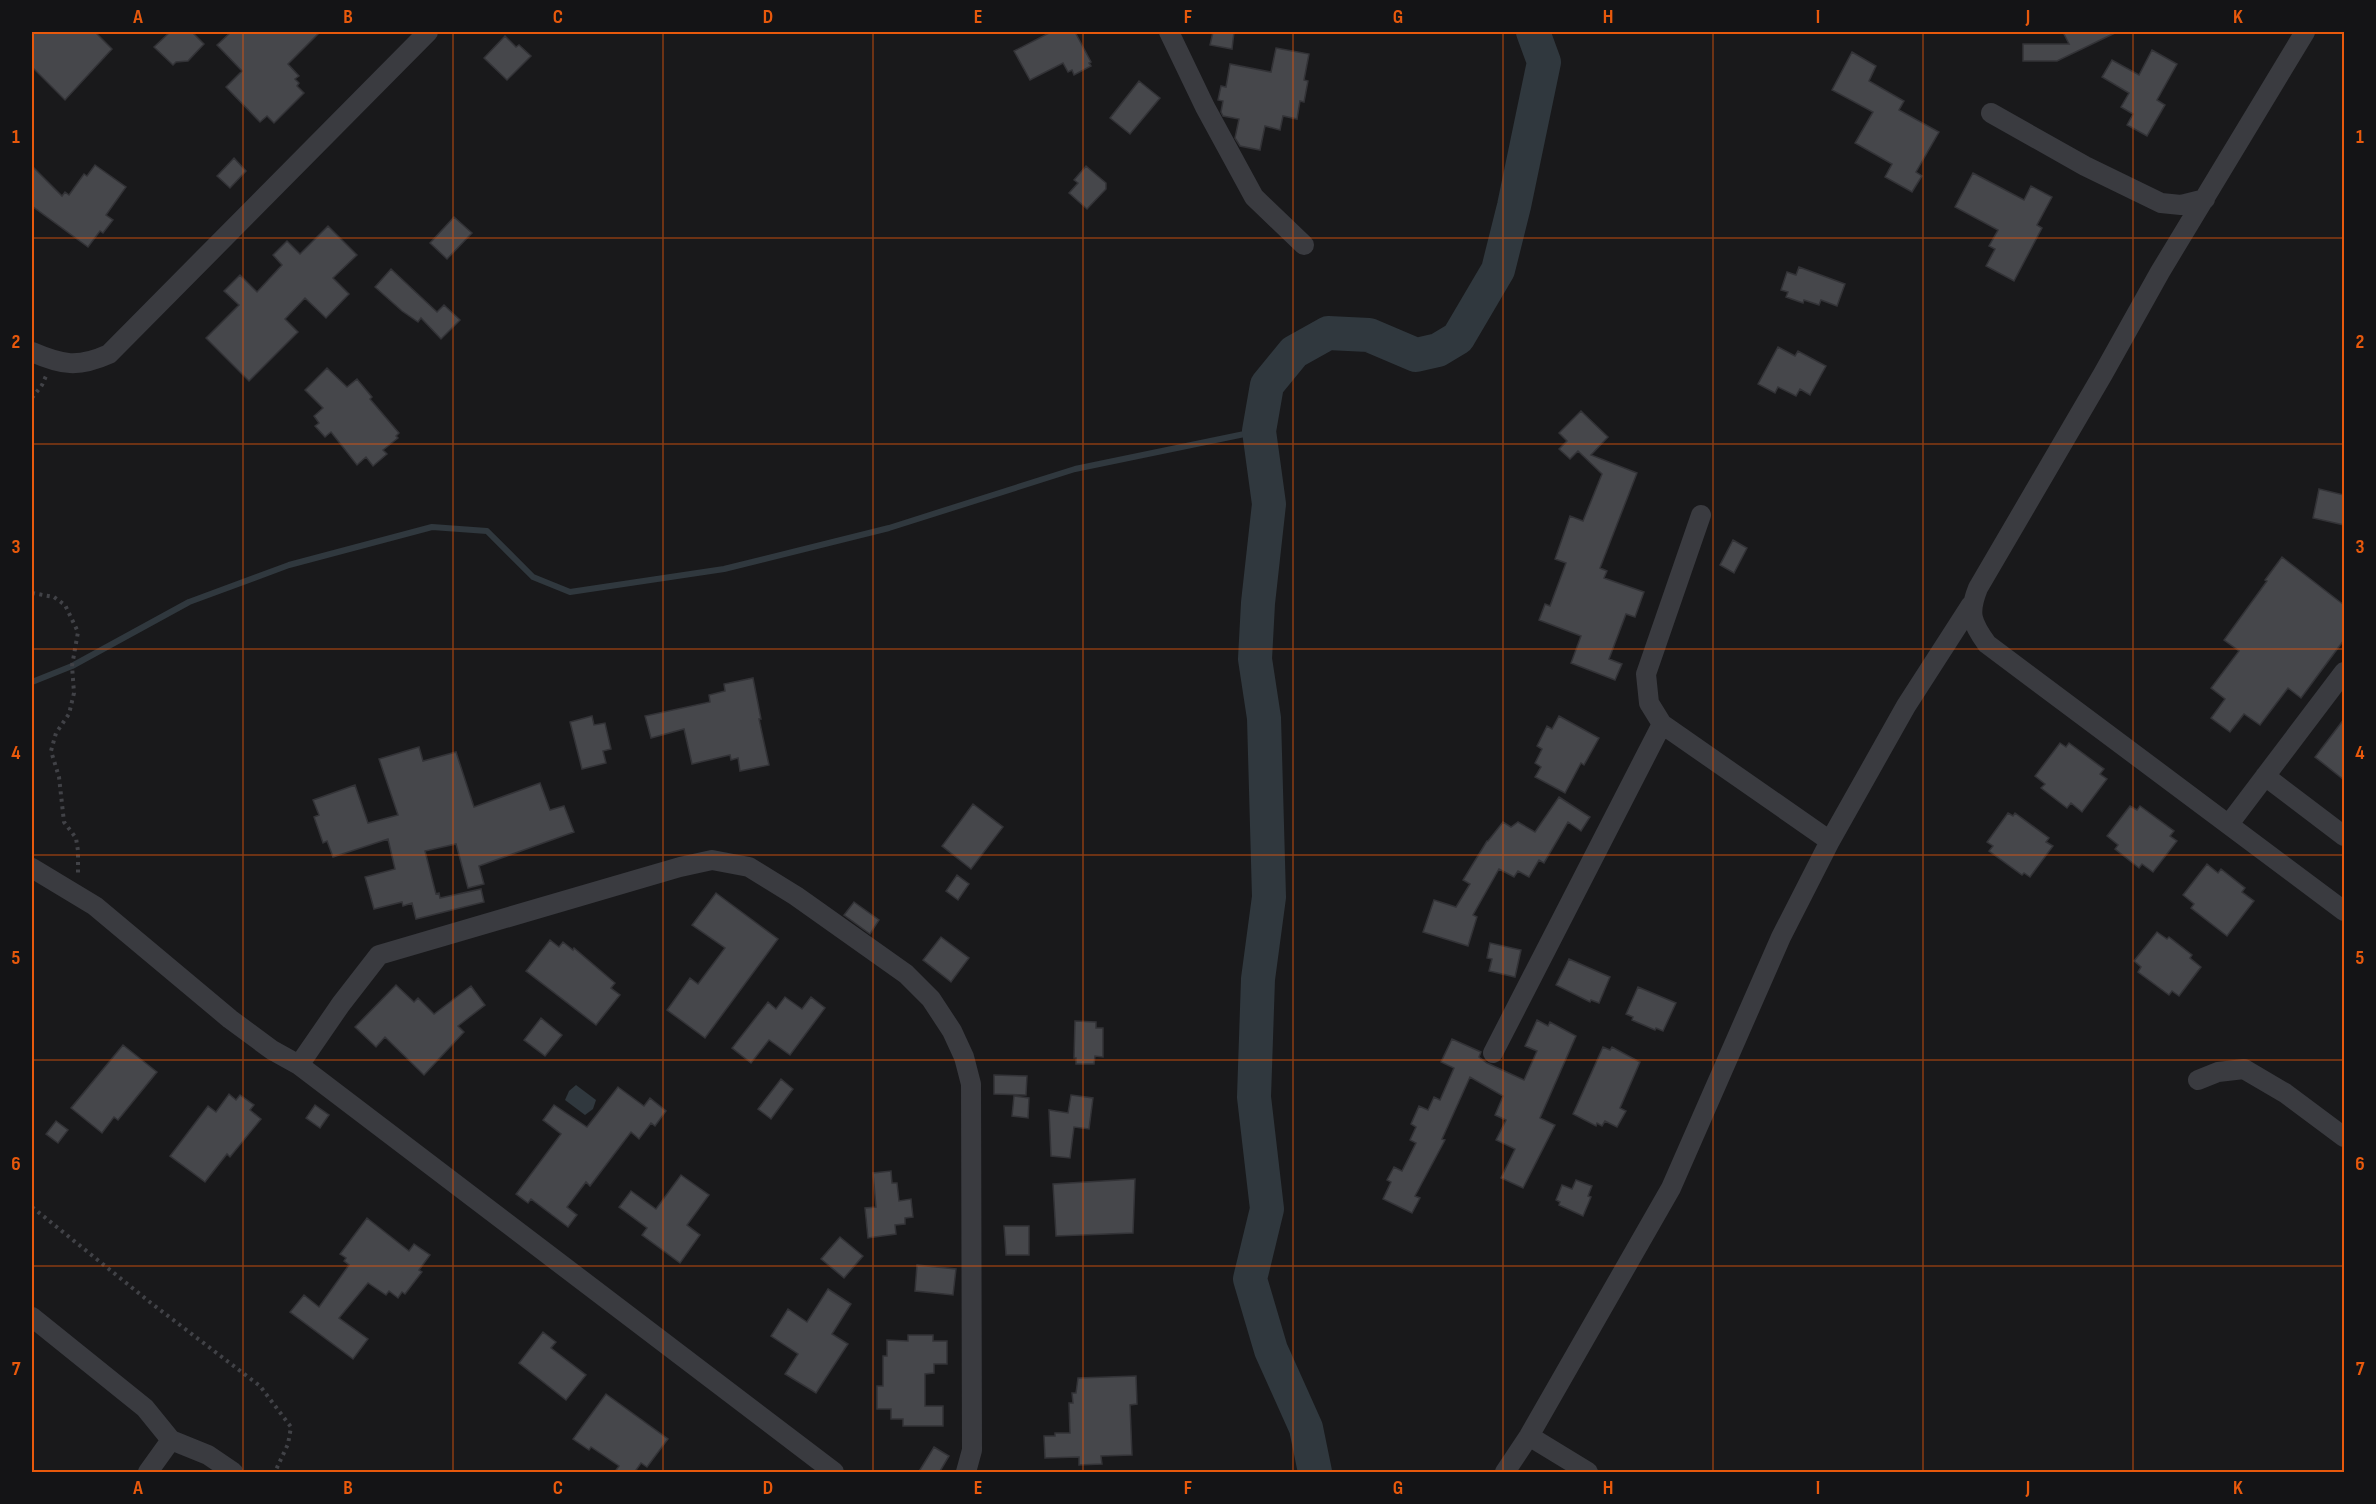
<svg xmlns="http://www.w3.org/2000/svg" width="2376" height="1504" viewBox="0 0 2376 1504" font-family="'Sofia Sans Condensed',sans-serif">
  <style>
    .water { fill: #30383e }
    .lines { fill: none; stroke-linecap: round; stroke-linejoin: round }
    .stream { stroke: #30383e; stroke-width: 6 }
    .river { stroke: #30383e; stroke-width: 34 }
    .building { fill: #46474b; stroke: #333337; stroke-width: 1.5 }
    .path { stroke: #414247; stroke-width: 4; stroke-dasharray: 3 4.5; stroke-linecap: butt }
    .minor { stroke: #3a3b40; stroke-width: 20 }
    .grid { fill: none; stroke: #e8590c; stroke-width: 1.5; stroke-opacity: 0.55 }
    .neatline { fill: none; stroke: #e8590c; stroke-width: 2 }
    .grid-label { font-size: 20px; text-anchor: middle; font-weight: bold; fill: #e8590c }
  </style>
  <rect width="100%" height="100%" fill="#19191b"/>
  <!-- water -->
  <path class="water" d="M576 1085 596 1100 593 1109 585 1115 565 1100 569 1091Z"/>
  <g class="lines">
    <!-- stream -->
    <path class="stream" d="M32 682 72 666 189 602 289 565 432 527 487 531 533 577 570 592 724 569 889 528 1075 469 1259 431"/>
    <!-- river -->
    <path class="river" d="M1315 1472 1306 1428 1271 1350 1250 1279 1267 1209 1254 1097 1258 979 1269 897 1264 718 1255 659 1258 603 1269 504 1259 431 1267 385 1294 352 1328 333 1369 335 1416 355 1438 350 1458 338 1498 270 1514 206 1544 62 1533 32"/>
  </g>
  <!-- building -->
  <path class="building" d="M32 32H95L112 49 65 100 32 67Z
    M170 32H192L204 44 188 61 176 62 173 65 154 47Z
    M231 32H320L288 64 299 76 295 79 299 83 297 86 304 93 274 123 267 116 260 122 226 87 242 71 217 45Z
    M1051 32H1075L1091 62 1089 63 1091 66 1074 75 1072 70 1068 72 1063 63 1030 80 1014 51Z
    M1213 32H1234L1232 49 1210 45Z
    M2063 32H2117L2057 61H2023V44H2069Z
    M505 36 516 47 519 45 531 56 507 80 484 58Z
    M1276 48 1309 54 1304 80 1308 81 1304 102 1300 101 1297 119 1283 116 1280 130 1265 126 1260 150 1240 146 1235 138 1239 119 1223 116 1221 112 1223 101 1218 100 1221 86 1226 87 1230 64 1271 72Z
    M2152 50 2177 64 2157 100 2165 105 2147 136 2127 125 2133 114 2121 107 2129 93 2102 77 2112 60 2139 75Z
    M1852 52 1876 66 1869 81 1904 101 1899 110 1939 132 1916 172 1922 176 1912 192 1885 177 1892 164 1855 143 1873 112 1832 90Z
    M1139 81 1160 98 1130 134 1110 118Z
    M234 158 246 171 230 188 217 176Z
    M95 165 126 187 106 215 113 220 103 233 100 231 88 247 32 206V166L62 196 65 192 69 195 84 174 87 176Z
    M1086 166 1106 183V189L1087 209 1069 193 1078 183 1074 180Z
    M1973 173 2024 200 2031 186 2052 197 2037 225 2042 228 2014 281 1986 266 1995 249 1989 246 1998 230 1955 207Z
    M454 217 472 233 447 259 430 243Z
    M328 226 357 255 333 278 349 294 326 318 305 298 285 319 298 332 249 381 206 338 239 305 224 291 240 275 257 292 282 265 273 255 287 241 300 254Z
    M1799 267 1845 284 1837 306 1821 300 1819 305 1804 300 1803 303 1786 297 1788 292 1781 290 1787 272 1796 275Z
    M391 269 437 312 444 305 460 320 441 339 421 318 418 322 402 311 375 287Z
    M1778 347 1795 356 1798 351 1826 366 1810 395 1800 389 1796 396 1778 387 1775 393 1758 384Z
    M327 368 347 387 357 379 372 397 370 399 399 433 396 436 398 438 383 450 387 454 373 466 366 457 357 465 331 432 325 437 315 426 319 423 314 416 323 408 305 390Z
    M1581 411 1608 437 1591 455 1637 473 1600 568 1607 571 1604 578 1644 592 1635 617 1626 614 1609 659 1622 664 1615 680 1571 663 1581 636 1539 620 1545 604 1550 606 1566 563 1555 559 1570 516 1583 521 1602 474 1578 451 1570 459 1559 449 1567 441 1559 433Z
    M2319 489 2344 495V525L2313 518Z
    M1733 540 1747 548 1734 573 1720 565Z
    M2282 557 2344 605V640L2301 698 2288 688 2260 725 2244 714 2230 732 2211 718 2225 699 2211 688 2239 651 2224 640 2267 581 2265 580Z
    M753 678 761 719H759L769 765 740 771 738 758 731 760 730 755 692 764 684 729 651 738 645 716 710 702 709 695 725 691 724 684Z
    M592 716 594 725 605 723 611 749 603 751 606 763 582 769 570 722Z
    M1559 716 1599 738 1584 765 1581 763 1565 793 1535 777 1541 767 1535 763 1542 749 1537 746 1547 726 1552 729Z
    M2344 719V780L2315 757Z
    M2060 743 2066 747 2069 743 2104 769 2100 774 2107 779 2082 812 2071 803 2067 808 2041 788 2045 784 2035 776Z
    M419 747 423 761 456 752 474 807 540 783 550 810 564 806 574 832 479 866 484 884 468 888 456 844 425 851 436 894 439 893 440 898 481 889 484 902 416 919 412 903 403 906 402 902 374 909 365 877 395 869 388 839 333 857 327 841 323 843 314 817 319 815 313 800 355 785 368 823 398 815 379 759Z
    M1559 797 1590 817 1581 831 1568 822 1544 863 1539 860 1529 877 1518 871 1514 877 1499 869 1473 915 1477 917 1468 946 1423 932 1434 900 1456 907 1470 884 1463 880 1487 841H1488L1503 822 1511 827 1518 822 1535 832Z
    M973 804 1003 827 971 869 942 846Z
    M2130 806 2137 810 2140 806 2174 831 2170 836 2177 841 2153 872 2142 864 2139 868 2115 849 2118 845 2107 836Z
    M2008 813 2013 816 2015 813 2049 838 2046 842 2053 846 2030 877 2024 873 2022 875 1989 851 1993 846 1987 842Z
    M2207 864 2218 873 2221 869 2245 888 2242 892 2254 901 2227 936 2191 908 2194 904 2183 895Z
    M957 875 969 884 958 900 946 891Z
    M716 893 778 939 705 1038 667 1010 690 978 698 984 725 948 692 925Z
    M854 902 879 920 870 934 844 915Z
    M2157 932 2167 939 2169 937 2192 955 2190 958 2201 967 2179 996 2172 991 2169 995 2138 972 2141 967 2134 961Z
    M941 937 969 958 951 982 923 960Z
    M550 940 559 947 563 942 573 950 574 948 615 983 611 988 620 995 596 1025 526 971Z
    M1490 943 1521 950 1515 977 1489 971 1492 959 1487 958Z
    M1569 959 1610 977 1599 1003 1591 1000 1590 1002 1556 985Z
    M396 985 414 1002 418 998 434 1014 471 986 485 1005 458 1026 464 1032 424 1075 385 1037 376 1047 355 1027Z
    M1638 987 1676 1003 1663 1031 1656 1028 1655 1030 1632 1020 1633 1017 1626 1014Z
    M785 997 802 1009 811 997 825 1008 790 1055 769 1040 751 1063 732 1048 768 1002 776 1009Z
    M541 1018 562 1035 545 1056 524 1040Z
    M1537 1020 1548 1026 1550 1022 1576 1036 1540 1118 1555 1125 1523 1188 1501 1178 1515 1149 1496 1140 1506 1120 1495 1115 1503 1096 1470 1077 1442 1139 1445 1140 1415 1196 1420 1198 1412 1213 1383 1199 1391 1182 1387 1180 1394 1167 1402 1171 1416 1143 1410 1140 1416 1127 1411 1124 1419 1106 1428 1110 1434 1097 1440 1100 1454 1068 1441 1062 1452 1039 1481 1052 1479 1057 1487 1063 1524 1080 1537 1051 1525 1046Z
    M1075 1021 1096 1022V1028H1103V1057L1095 1056 1094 1064H1076V1058H1074Z
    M123 1045 157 1072 118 1120 114 1117 102 1133 71 1108Z
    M1603 1047 1610 1050 1612 1047 1640 1062 1620 1108 1626 1111 1617 1127 1605 1121 1602 1126 1597 1123 1596 1126 1573 1114Z
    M994 1075 1027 1076 1026 1095 994 1094Z
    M781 1079 793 1089 771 1119 758 1109Z
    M618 1087 644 1106 650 1098 666 1111 655 1126 651 1123 639 1139 631 1132 590 1186 586 1182 567 1207 577 1215 568 1227 531 1199 528 1203 516 1194 561 1134 543 1120 554 1105 587 1127Z
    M229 1094 236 1100 240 1095 254 1105 250 1110 261 1119 230 1157 227 1154 205 1182 170 1156 208 1106 216 1112Z
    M1071 1095 1093 1098 1089 1129 1074 1127 1070 1158 1051 1156 1049 1110 1068 1113Z
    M1014 1096 1029 1098 1028 1118 1012 1116Z
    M315 1105 329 1115 320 1128 306 1118Z
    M56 1121 68 1130 58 1143 46 1134Z
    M891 1171 892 1183H897L899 1201 911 1199 913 1217 905 1218V1224L895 1225 896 1234 868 1238 865 1208 876 1207 873 1173Z
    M681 1175 709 1195 687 1225 700 1235 680 1263 642 1235 647 1228 619 1207 631 1191 656 1209Z
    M1135 1179 1133 1233 1056 1236 1053 1184Z
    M1576 1180 1592 1186 1588 1196 1591 1197 1583 1216 1559 1205 1560 1202 1556 1200 1562 1185 1572 1189Z
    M367 1218 409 1251 414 1244 430 1255 419 1270 422 1272 405 1294 402 1292 398 1298 389 1291 386 1295 368 1283 339 1318 368 1339 353 1359 290 1312 304 1295 319 1307 349 1265 344 1261 346 1258 340 1254Z
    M1004 1226H1029V1255H1006Z
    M840 1237 863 1256 844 1278 821 1259Z
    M917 1265 956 1269 953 1295 915 1291Z
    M828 1289 851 1304 832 1334 848 1344 816 1393 785 1374 798 1354 771 1336 788 1309 807 1322Z
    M543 1332 556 1342 551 1348 586 1375 566 1400 519 1363Z
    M908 1335H933V1341H947V1364H934V1373L925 1374V1406H943V1426H903V1419H891V1409H877V1386H883V1356H887V1340L908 1341Z
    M1136 1376 1137 1404 1130 1405 1132 1455 1101 1456 1102 1464 1079 1465V1457L1045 1458 1044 1436H1055V1433H1070L1069 1403H1073L1072 1393H1076L1078 1378Z
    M606 1394 668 1439 647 1467 641 1463 634 1473H614L619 1466 591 1447 589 1450 573 1439Z
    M934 1447 949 1456 939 1473H918Z"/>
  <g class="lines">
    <!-- path -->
    <path class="path" d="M32 398 42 385 46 376
      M32 593 54 597 65 605 78 632 72 666 74 693 69 714 56 733 51 751 59 777 64 822 76 838 78 851V874
      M32 1207 151 1303 260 1386 291 1427 288 1444 275 1472"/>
    <!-- minor -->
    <path class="minor" d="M1169 32 1205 107 1254 197 1304 245
      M2305 32 2160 272 2103 374 1978 588C1968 613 1971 622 1987 644L2344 911
      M1991 113 2085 166 2161 203 2181 205 2205 199
      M32 352C62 365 78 368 109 354L428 32
      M1701 515 1646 674 1649 703 1662 724 1830 841
      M2265 776 2344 836
      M2229 824 2344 672
      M32 868 95 906 230 1019 272 1050 299 1065 834 1472
      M1493 1053 1662 724
      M299 1065 341 1004 379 955 680 867 712 860 749 867 796 896 906 974 931 999 952 1031 964 1057 971 1084 972 1450 966 1472
      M2198 1080 2218 1072 2244 1069 2285 1093 2344 1137
      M32 1317 145 1408 171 1440 208 1455 233 1472
      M1529 1436 1588 1472
      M148 1472 171 1440
      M1505 1472 1529 1436 1671 1188 1781 937 1830 841 1906 706 1971 605"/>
  </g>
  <!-- grid -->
  <path class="grid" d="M243 32V1472M453 32V1472M663 32V1472M873 32V1472M1083 32V1472M1293 32V1472M1503 32V1472M1713 32V1472M1923 32V1472M2133 32V1472M32 238H2344M32 444H2344M32 649H2344M32 855H2344M32 1060H2344M32 1266H2344"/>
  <!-- border -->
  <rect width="2376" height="1504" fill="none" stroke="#141416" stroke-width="66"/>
  <rect x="33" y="33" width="2310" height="1438" class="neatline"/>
  <g class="grid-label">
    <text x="138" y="23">A</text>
    <text x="348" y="23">B</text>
    <text x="558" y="23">C</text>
    <text x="768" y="23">D</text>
    <text x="978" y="23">E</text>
    <text x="1188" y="23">F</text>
    <text x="1398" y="23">G</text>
    <text x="1608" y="23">H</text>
    <text x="1818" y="23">I</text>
    <text x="2028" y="23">J</text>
    <text x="2238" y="23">K</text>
    <text x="16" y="143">1</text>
    <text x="2360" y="143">1</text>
    <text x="16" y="348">2</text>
    <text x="2360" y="348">2</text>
    <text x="16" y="553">3</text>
    <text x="2360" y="553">3</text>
    <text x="16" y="759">4</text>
    <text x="2360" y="759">4</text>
    <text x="16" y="964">5</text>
    <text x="2360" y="964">5</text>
    <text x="16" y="1170">6</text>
    <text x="2360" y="1170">6</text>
    <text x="16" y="1375">7</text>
    <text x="2360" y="1375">7</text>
    <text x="138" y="1494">A</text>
    <text x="348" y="1494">B</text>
    <text x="558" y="1494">C</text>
    <text x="768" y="1494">D</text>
    <text x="978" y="1494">E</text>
    <text x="1188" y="1494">F</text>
    <text x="1398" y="1494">G</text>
    <text x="1608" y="1494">H</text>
    <text x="1818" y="1494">I</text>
    <text x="2028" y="1494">J</text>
    <text x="2238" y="1494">K</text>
  </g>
</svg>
